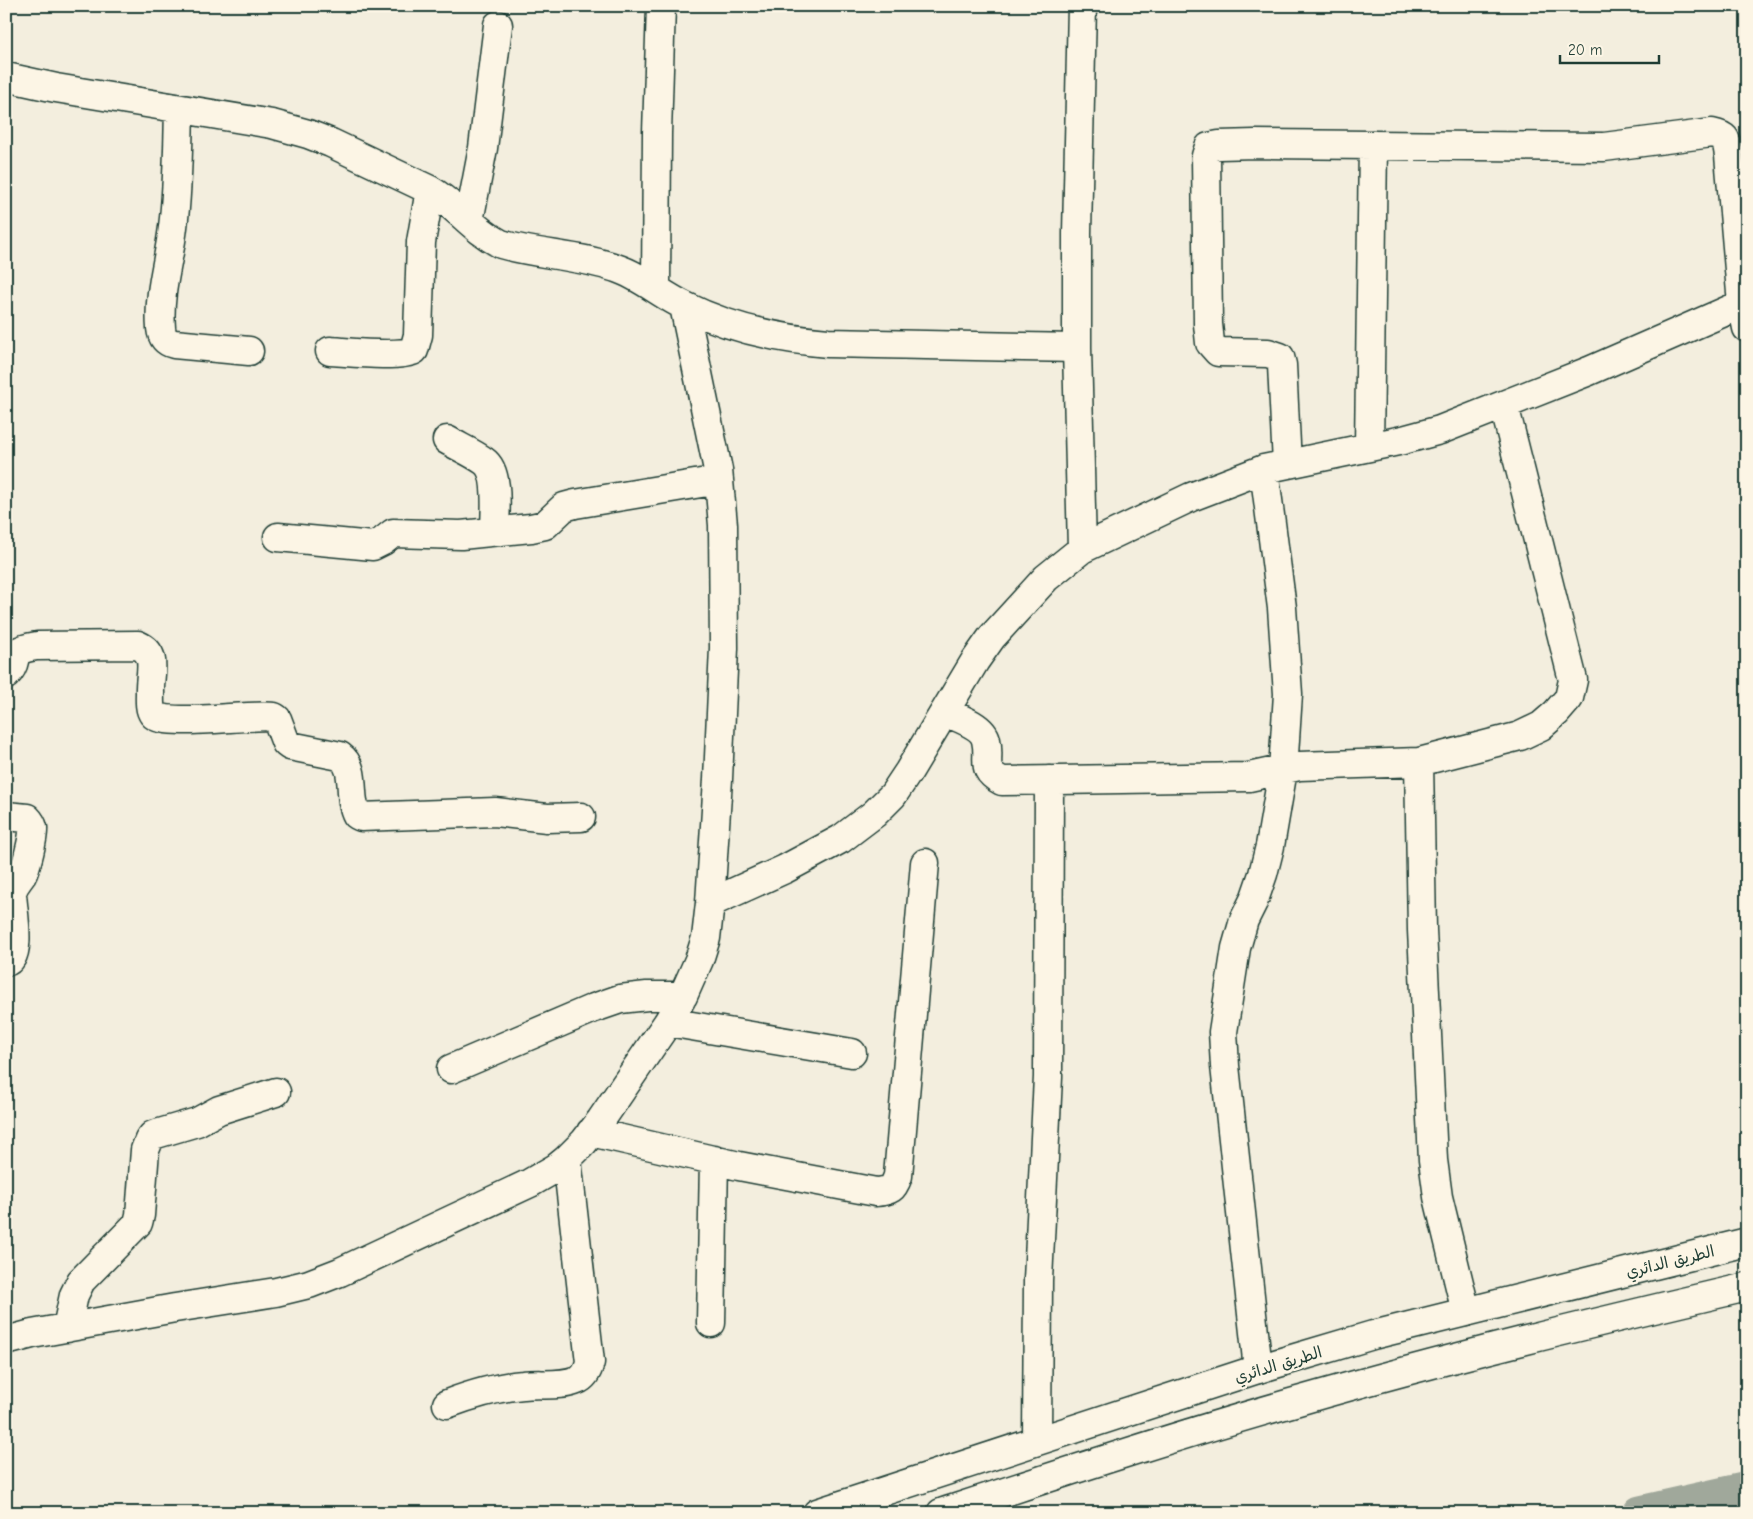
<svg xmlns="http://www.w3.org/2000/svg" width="1753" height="1519" viewBox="0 0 1753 1519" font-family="'Comic Neue','Playpen Sans Arabic',sans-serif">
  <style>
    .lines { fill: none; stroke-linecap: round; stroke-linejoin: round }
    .canal { stroke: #a0a89b; stroke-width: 35 }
    .minor-casing { stroke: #1f3d34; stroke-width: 31 }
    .trunk-casing { stroke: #1f3d34; stroke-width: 31 }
    .minor { stroke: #fcf5e5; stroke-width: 28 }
    .trunk { stroke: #fcf5e5; stroke-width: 28 }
    .labels { text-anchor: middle; stroke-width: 4.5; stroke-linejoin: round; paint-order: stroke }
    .street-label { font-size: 16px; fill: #1f3d34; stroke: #fcf5e5 }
  </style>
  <rect width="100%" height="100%" fill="#f3eede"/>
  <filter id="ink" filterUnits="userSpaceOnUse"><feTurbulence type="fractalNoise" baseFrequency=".02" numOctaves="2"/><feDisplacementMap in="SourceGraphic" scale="10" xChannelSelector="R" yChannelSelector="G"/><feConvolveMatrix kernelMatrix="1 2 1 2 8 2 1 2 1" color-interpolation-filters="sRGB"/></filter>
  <g filter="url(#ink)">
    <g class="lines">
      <!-- canal -->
      <path class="canal" d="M1640 1513 1747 1489"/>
      <defs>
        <path id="minor" d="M6 77 56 88 272 124 308 134 331 143 430 190C456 205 473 230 501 244 538 255 579 255 616 268 641 276 661 295 685 306 729 328 780 339 828 343L1077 348
          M179 109C178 148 178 188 173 227 169 262 158 292 161 328 162 338 166 342 174 344L249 351
          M469 221 483 148 498 25
          M656 289 657 133 661 6
          M330 351C348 352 400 358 414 350L418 335 421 242 430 190
          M447 440C459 447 473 453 484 461 500 472 495 513 495 531
          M1369 447 1373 145
          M1287 464 1282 365 1280 357 1268 353 1218 352 1210 343 1208 324 1206 156 1209 147 1219 145 1255 144 1604 147 1712 133C1728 136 1726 140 1729 155L1742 304 1747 328
          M278 537 373 546 383 541 393 533 461 535 531 528 545 525 564 507 575 504 719 480
          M1082 549 1077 348V233L1082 6
          M6 675C23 659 3 651 37 646L138 645C159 654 149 673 150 692 150 698 149 709 153 714 163 728 254 713 274 717L277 719 286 743 290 746 340 756C358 769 347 797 357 815L361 817 495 812 547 818 581 817
          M945 712C957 717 983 726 986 740 991 760 979 769 1002 781L1249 777 1299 766 1419 762 1520 736 1541 726 1556 713 1569 698 1573 680 1504 405
          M1419 762 1422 930 1433 1160 1438 1197 1466 1312
          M6 816 27 818C30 821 32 824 33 828 34 836 26 868 22 875 18 881 14 884 12 892 12 907 23 957 6 962
          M710 903 785 869 841 839 874 814 893 795 909 771 975 661 992 637 1046 578 1082 549 1191 497 1264 469 1403 440 1440 430 1589 371 1747 302
          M668 1022 852 1053
          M451 1069 594 1008 620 999 647 996H683
          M591 1132 739 1166 876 1192C891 1190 893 1190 898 1176L925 863
          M711 1323 714 1160
          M67 1328 74 1295 81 1281 138 1223 140 1215 145 1150 149 1140 153 1135 197 1122 219 1110 276 1092
          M6 1341 32 1334 175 1308 276 1292 309 1284 340 1272 530 1183 556 1168 567 1159 584 1142 601 1120 668 1022 683 996 699 960 706 938 710 903 718 779 724 648 723 525 718 470 684 306
          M1258 1369 1225 1066 1223 1032 1236 948 1244 920 1254 900 1263 874 1270 846 1283 770 1288 694 1282 608 1264 469
          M447 1404C471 1395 497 1387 523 1385 540 1383 561 1387 577 1380 585 1377 588 1370 590 1362L567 1159
          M1037 1440 1038 1280 1048 1077 1049 780"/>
        <path id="trunk" d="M817 1513 1258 1369 1373 1335 1747 1242
          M941 1513C1060 1474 1178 1435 1298 1401 1447 1358 1597 1322 1747 1287"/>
      </defs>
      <!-- minor casing -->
      <use href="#minor" class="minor-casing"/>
      <!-- trunk casing -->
      <use href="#trunk" class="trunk-casing"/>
      <!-- minor -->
      <use href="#minor" class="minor"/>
      <!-- trunk -->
      <use href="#trunk" class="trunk"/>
    </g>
  </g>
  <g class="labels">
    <!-- street labels -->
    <g class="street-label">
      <text transform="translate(1670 1261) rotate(-14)" y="6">الطريق الدائري</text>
      <text transform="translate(1278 1364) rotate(-17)" y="6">الطريق الدائري</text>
    </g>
  </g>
  <!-- margin -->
  <rect width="1753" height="1519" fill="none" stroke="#fcf5e5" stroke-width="25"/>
  <rect x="12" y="12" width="1728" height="1494" fill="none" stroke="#1f3d34" stroke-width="2" filter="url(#ink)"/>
  <!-- scale -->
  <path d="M1560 55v8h99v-8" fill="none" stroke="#1f3d34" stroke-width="2.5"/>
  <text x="1568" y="55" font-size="15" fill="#1f3d34" stroke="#fcf5e5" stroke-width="4" paint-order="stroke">20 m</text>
</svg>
